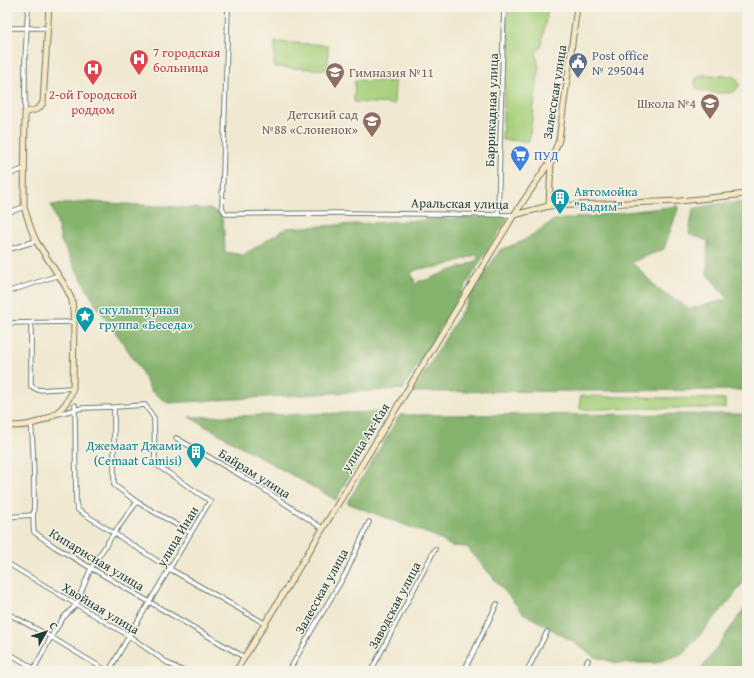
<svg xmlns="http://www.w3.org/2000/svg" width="754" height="678" viewBox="0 0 754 678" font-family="'Gentium Book Plus',serif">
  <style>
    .green { fill: #a7d07c; stroke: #638658 }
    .forest { fill: #85b26c; stroke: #527850; fill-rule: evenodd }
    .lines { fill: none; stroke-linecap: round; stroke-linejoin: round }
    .street-casing { stroke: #68796b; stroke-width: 5.5 }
    .secondary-casing { stroke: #68796b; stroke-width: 7 }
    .street { stroke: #fff; stroke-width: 3.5 }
    .secondary { stroke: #f9e7c3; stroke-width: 5 }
    .labels { text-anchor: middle; stroke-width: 3; stroke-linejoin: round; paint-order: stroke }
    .health-label { font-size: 13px; fill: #be3a42; stroke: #f7f3e8; text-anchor: start }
    .service-label { font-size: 13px; fill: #4e5e75; stroke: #f7f3e8; text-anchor: start }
    .education-label { font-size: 13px; fill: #785e54; stroke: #f7f3e8; text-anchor: end }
    .street-label { font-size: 13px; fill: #1f3d34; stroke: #f7f3e8 }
    .shop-label { font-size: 13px; fill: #366cbe; stroke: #f7f3e8; text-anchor: start }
    .culture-label { font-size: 13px; fill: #0d838f; stroke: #f7f3e8; text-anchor: start }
  </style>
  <rect width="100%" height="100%" fill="#f7f3e8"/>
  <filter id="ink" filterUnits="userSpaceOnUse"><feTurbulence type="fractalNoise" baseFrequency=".025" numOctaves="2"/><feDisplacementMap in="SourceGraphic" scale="8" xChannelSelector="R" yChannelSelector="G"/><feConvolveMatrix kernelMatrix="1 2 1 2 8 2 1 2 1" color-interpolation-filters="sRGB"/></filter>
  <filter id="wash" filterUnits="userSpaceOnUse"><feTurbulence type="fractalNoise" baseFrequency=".012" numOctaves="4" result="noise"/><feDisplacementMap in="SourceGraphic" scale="16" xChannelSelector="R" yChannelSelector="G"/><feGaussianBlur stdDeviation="0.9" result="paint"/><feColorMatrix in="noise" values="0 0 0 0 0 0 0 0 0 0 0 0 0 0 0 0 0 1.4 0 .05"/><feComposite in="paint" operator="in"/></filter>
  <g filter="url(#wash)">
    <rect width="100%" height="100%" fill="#f0e8d0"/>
    <!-- green -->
    <path class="green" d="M508 7H538L548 8 541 47 536 53 539 70 529 141 502 140Z
      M275 42 328 45V70L274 67Z
      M704 75 732 76 738 80 739 85C738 88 736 91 733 92 728 94 703 93 698 89 695 87 695 85 695 81L698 76Z
      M355 80 395 82 394 104 354 102Z
      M580 396 725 399V408L580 409Z"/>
    <!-- forest -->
    <path class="forest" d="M91 202 209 209 221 214 224 229 225 252 243 255 287 228 510 215 482 259 403 389 168 403 151 391 141 371 124 344 95 304 61 241 57 223 51 205ZM479 254 477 260 465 266 448 271 427 280 419 281 415 285 414 279 411 273 418 269 440 267Z
      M747 202V390L413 392 486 271 500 250 523 241 554 220 679 206 664 249 632 262 658 289 690 309 728 299 707 274 708 241 689 234 693 209 716 204Z
      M384 412 336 500 189 417Z
      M747 414V577L731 599 683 654 655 663H617L593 656 572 641 523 613 467 547 451 546 434 536 347 503 400 415Z
      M747 605V671H700Z"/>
  </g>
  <g filter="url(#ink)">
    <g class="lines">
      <defs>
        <path id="street" d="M228 7 222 208 226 214 338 213 514 215
          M7 28H47
          M25 112V61L28 7
          M7 175 24 169
          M7 213 24 207
          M498 214 504 7
          M7 250 36 241
          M7 292 59 275
          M7 323 74 322
          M31 323V386L38 390 73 388
          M75 405 76 504 78 510 170 569 264 623
          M114 407V485L137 502 191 533
          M57 414 82 408 114 407 145 405 154 418 155 464 210 501 129 636 109 671
          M31 423C34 449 34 475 34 501 34 511 32 521 34 532L55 547 244 657
          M176 438 254 483 322 528
          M7 517 32 515
          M7 563 129 636 169 664 183 671
          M7 613 51 637 107 671
          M7 652 38 671
          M33 671 51 637 63 618 76 605 91 568 114 533 137 502
          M289 671 313 628 346 573 369 522
          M371 671 435 549
          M464 671 497 604
          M527 671 547 632
          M583 671 588 660"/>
        <path id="secondary" d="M549 206 551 161
          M514 215 549 206 680 201 747 194
          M7 426C35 427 65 417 73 388L74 322 72 300 64 284 36 241 31 229 24 207 25 112C33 111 40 110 43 102L49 7
          M236 671 514 215 551 160 559 140 577 7"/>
      </defs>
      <!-- street casing -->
      <use href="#street" class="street-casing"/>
      <!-- secondary casing -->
      <use href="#secondary" class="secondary-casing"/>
      <!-- street -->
      <use href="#street" class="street"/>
      <!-- secondary -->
      <use href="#secondary" class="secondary"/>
    </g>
  </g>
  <!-- icons -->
  <defs>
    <symbol id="hospital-pin" viewBox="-11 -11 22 30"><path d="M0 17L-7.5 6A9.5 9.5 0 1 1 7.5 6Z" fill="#e0444e" stroke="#f7f3e8"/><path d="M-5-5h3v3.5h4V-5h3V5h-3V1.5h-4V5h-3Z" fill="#fff"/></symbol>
    <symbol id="civic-pin" viewBox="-11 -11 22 30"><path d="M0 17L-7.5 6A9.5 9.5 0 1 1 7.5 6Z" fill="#5c6f8a" stroke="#f7f3e8"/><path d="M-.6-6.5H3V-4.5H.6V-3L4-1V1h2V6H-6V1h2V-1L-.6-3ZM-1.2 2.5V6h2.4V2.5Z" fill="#fff"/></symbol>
    <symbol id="school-pin" viewBox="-11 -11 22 30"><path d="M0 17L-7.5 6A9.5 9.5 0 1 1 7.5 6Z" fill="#8d6e63" stroke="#f7f3e8"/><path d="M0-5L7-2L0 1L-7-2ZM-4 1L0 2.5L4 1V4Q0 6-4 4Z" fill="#fff"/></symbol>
    <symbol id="supermarket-pin" viewBox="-11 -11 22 30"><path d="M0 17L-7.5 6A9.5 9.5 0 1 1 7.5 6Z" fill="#3f7fe0" stroke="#f7f3e8"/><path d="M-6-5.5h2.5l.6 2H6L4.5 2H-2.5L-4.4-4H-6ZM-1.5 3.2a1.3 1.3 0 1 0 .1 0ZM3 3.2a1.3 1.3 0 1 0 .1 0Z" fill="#fff"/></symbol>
    <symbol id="building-pin" viewBox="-11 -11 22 30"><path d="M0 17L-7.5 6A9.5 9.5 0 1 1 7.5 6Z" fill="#0f9aa8" stroke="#f7f3e8"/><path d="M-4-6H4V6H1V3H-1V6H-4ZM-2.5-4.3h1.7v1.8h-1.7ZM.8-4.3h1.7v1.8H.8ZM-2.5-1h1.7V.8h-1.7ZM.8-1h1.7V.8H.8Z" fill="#fff"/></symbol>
    <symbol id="sight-pin" viewBox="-11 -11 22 30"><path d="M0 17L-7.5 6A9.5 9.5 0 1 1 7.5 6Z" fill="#0f9aa8" stroke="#f7f3e8"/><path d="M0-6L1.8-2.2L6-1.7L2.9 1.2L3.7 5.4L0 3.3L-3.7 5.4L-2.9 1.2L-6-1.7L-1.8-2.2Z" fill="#fff"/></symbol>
  </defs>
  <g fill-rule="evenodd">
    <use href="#hospital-pin" x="128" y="48" width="22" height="30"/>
    <use href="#civic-pin" x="567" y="51" width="22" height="30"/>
    <use href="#hospital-pin" x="82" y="58" width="22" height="30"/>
    <use href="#school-pin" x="324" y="61" width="22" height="30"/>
    <use href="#school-pin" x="699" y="92" width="22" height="30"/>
    <use href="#school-pin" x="361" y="110" width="22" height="30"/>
    <use href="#supermarket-pin" x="509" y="144" width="22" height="30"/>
    <use href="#building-pin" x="549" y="187" width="22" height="30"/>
    <use href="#sight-pin" x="74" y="305" width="22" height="30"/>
    <use href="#building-pin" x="185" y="441" width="22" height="30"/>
  </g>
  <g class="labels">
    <!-- health labels -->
    <g class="health-label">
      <text x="153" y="57">7 городская<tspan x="153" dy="15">больница</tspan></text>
      <text x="93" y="99" text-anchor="middle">2-ой Городской<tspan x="93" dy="15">роддом</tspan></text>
    </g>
    <!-- service labels -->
    <g class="service-label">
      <text x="592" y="60">Post office<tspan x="592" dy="15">№ 295044</tspan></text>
    </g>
    <!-- education labels -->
    <g class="education-label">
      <text x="349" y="77" text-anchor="start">Гимназия №11</text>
      <text x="696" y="108">Школа №4</text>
      <text x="358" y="119">Детский сад<tspan x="358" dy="15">№88 «Слоненок»</tspan></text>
    </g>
    <!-- street labels -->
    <g class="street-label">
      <text transform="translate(554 92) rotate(-81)" y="5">Залесская улица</text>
      <text transform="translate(491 110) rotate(-88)" y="5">Баррикадная улица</text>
      <text transform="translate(460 203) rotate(1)" y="5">Аральская улица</text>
      <text transform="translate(365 437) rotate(-58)" y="5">улица Ак-Кая</text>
      <text transform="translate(255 473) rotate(32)" y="5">Байрам улица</text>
      <text transform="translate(177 536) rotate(-59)" y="5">улица Инан</text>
      <text transform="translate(97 559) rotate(31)" y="5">Кипарисная улица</text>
      <text transform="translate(321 591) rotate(-61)" y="5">Залесская улица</text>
      <text transform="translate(394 605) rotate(-62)" y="5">Заводская улица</text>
      <text transform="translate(101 608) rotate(31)" y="5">Хвойная улица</text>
    </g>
    <!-- shop labels -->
    <g class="shop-label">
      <text x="534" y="160">ПУД</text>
    </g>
    <!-- culture labels -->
    <g class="culture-label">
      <text x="574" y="196">Автомойка<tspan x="574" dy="15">"Вадим"</tspan></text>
      <text x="99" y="314">скульптурная<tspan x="99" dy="15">группа «Беседа»</tspan></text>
      <text x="182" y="450" text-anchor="end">Джемаат Джами<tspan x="182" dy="15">(Cemaat Camisi)</tspan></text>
    </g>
  </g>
  <!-- margin -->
  <rect width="754" height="678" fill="none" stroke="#f7f3e8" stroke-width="24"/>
  <!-- north arrow -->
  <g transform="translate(46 632) rotate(51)" stroke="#f7f3e8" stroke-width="3" paint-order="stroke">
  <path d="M0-3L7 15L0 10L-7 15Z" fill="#1f3d34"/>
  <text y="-6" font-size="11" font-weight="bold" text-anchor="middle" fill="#1f3d34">С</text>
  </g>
</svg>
